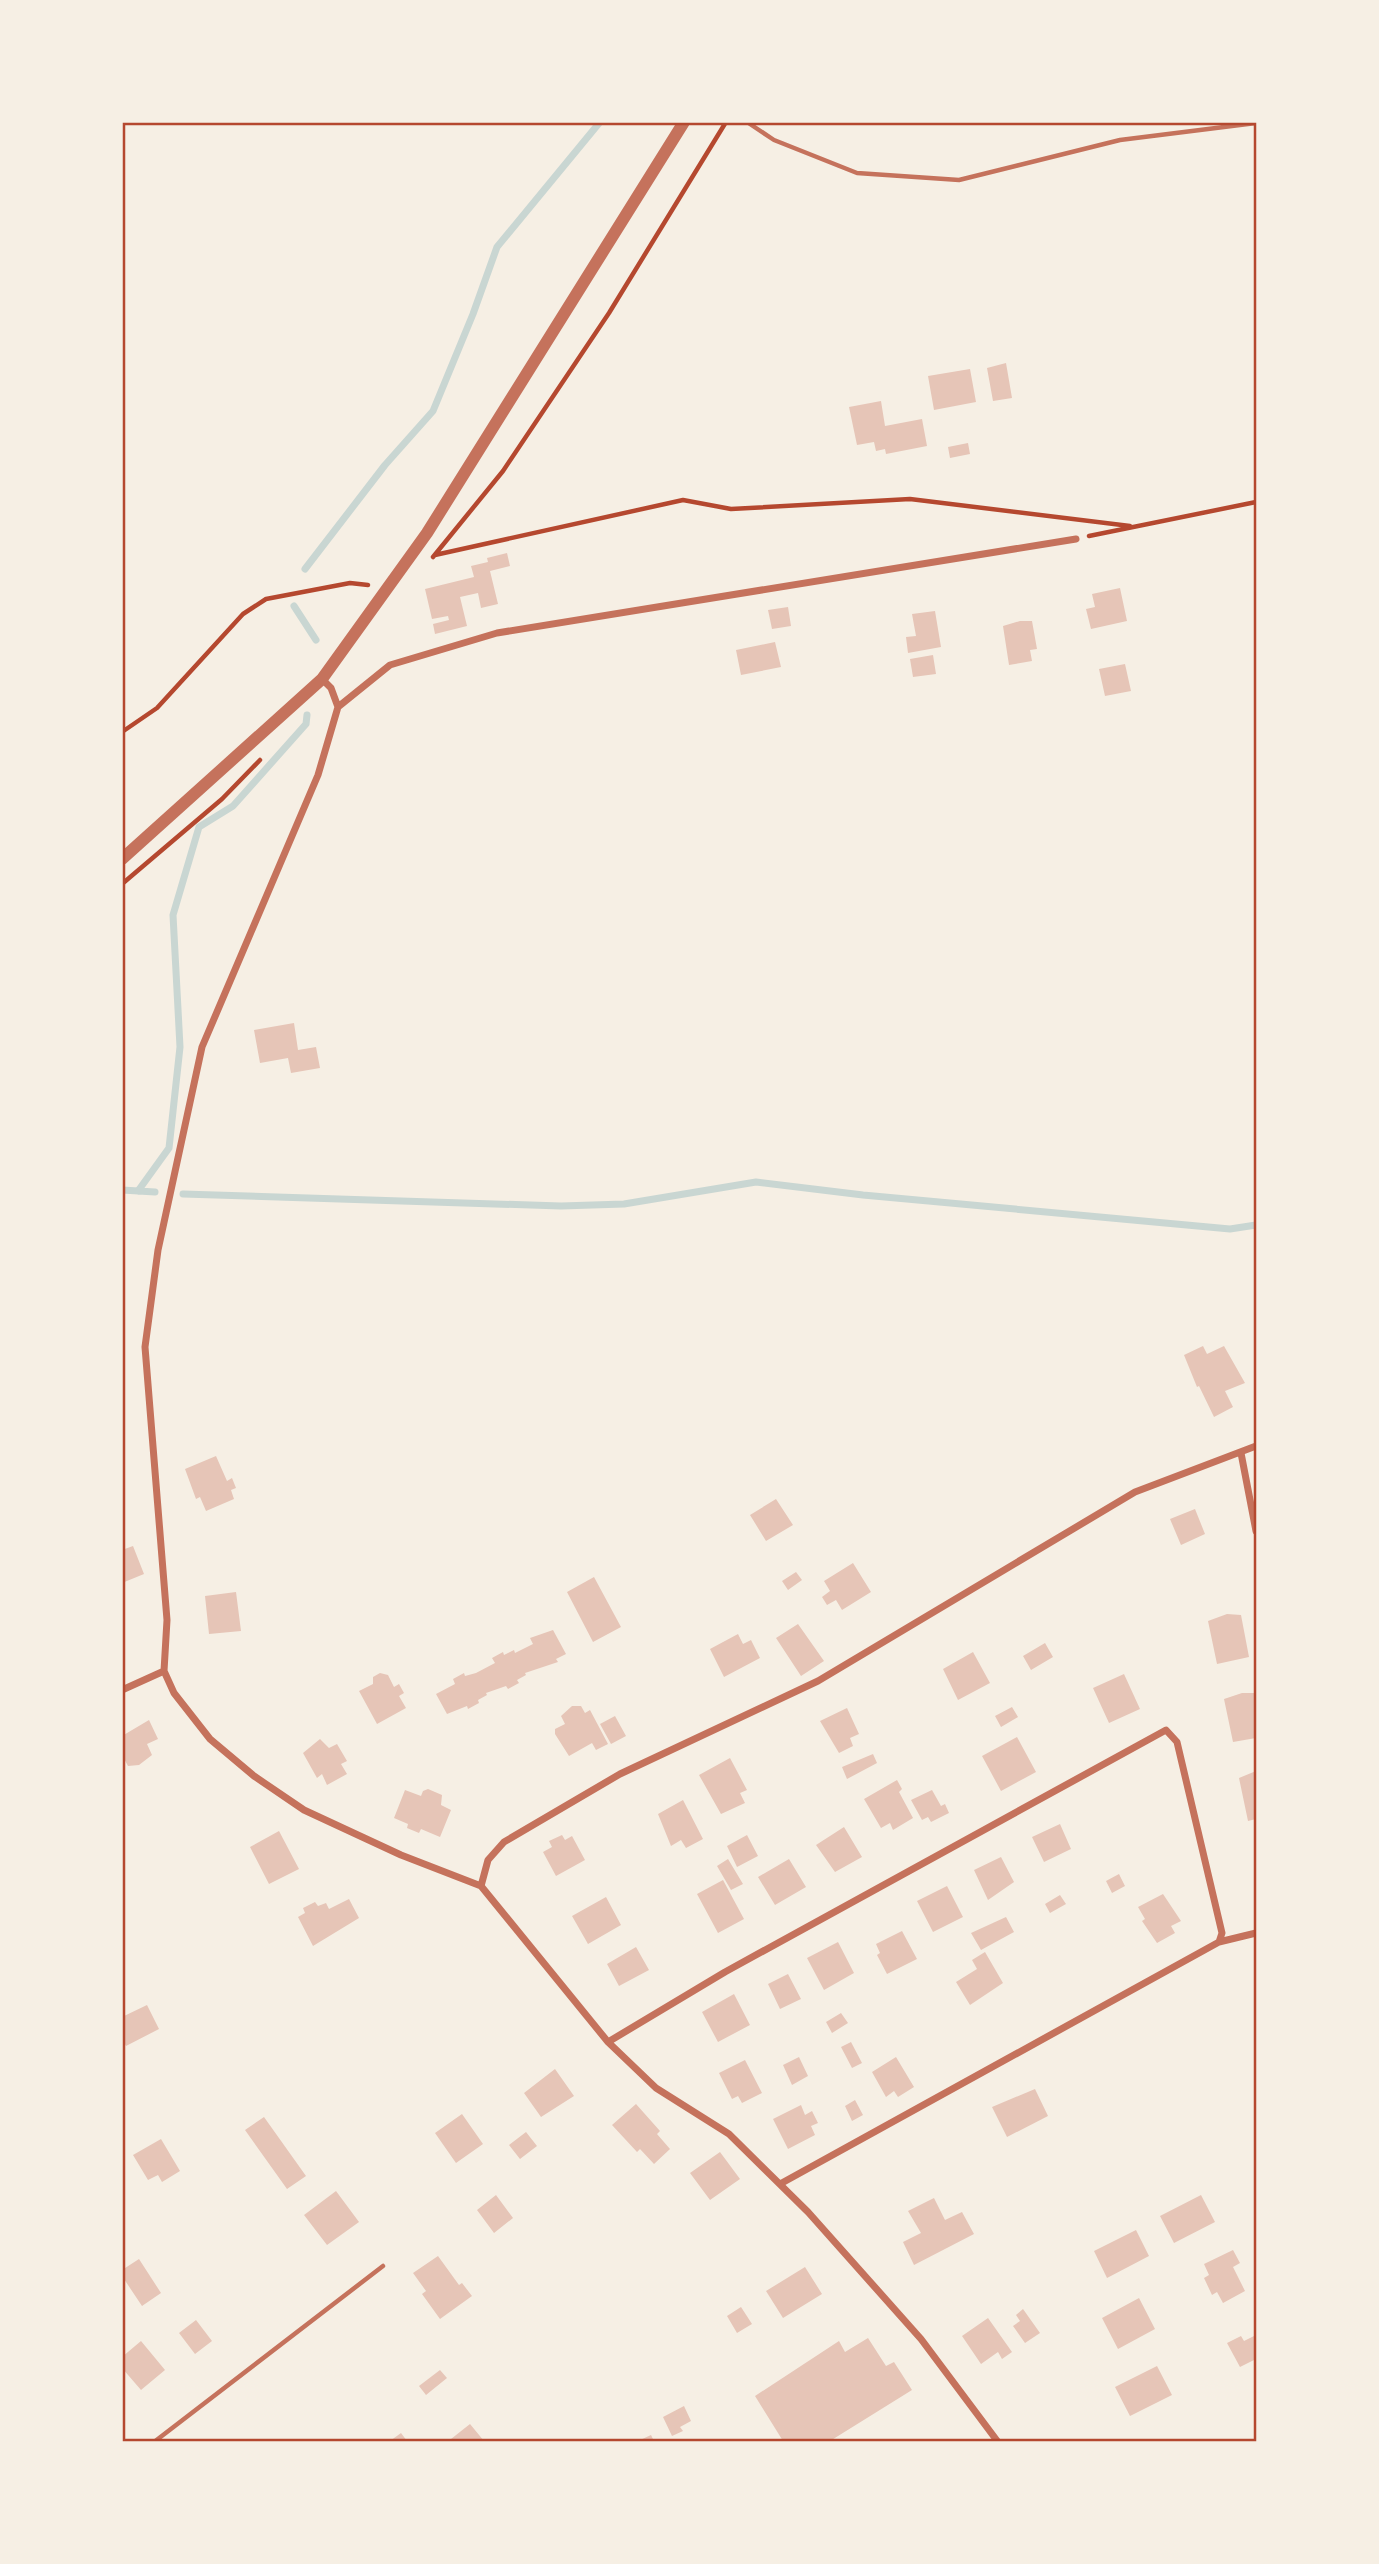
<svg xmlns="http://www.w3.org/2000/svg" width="1379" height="2564" viewBox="0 0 1379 2564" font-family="Raleway,sans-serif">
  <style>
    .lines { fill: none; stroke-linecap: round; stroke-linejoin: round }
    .stream { stroke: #c9d6d2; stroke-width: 7 }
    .building { fill: #e6c5b7 }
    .path { stroke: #b5482f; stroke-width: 4.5 }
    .service { stroke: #c5725c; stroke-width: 4.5 }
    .minor { stroke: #c5725c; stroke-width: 7 }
    .tertiary { stroke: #c5725c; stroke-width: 12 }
    .neatline { fill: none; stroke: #b5482f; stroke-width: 2.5 }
  </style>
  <rect width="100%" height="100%" fill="#f6efe4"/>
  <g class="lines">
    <!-- stream -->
    <path class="stream" d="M305 569 385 465 433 411 473 314 497 247 600 122
      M294 606 316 640
      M122 1190 155 1192
      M138 1191 169 1148 180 1047 173 915 199 827 233 806 306 724 307 715
      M183 1194 561 1206 624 1204 756 1182 863 1195 1230 1229 1256 1225"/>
  </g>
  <!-- building -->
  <path class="building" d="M1006 363 1012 398 993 401 987 368Z
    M970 369 976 402 934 410 928 376Z
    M881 401 885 426 922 419 927 446 886 454 885 449 876 451 874 442 857 445 849 407Z
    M968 443 970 454 950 458 948 447Z
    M507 553 510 566 490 571 498 604 481 608 478 593 460 597 467 626 435 634 433 624 449 620 448 616 432 619 425 589 474 577 471 566 488 562 487 558Z
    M1120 588 1127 621 1091 629 1086 609 1095 607 1092 594Z
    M788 607 791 626 772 629 768 610Z
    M935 611 941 647 908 653 906 637 916 636 912 614Z
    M1020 621H1032L1037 649 1030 650 1032 661 1009 665 1003 626Z
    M775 642 781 667 741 675 736 650Z
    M933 655 936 674 913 677 910 659Z
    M1125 664 1131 691 1105 696 1099 669Z
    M294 1023 298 1050 316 1047 320 1068 291 1073 288 1058 260 1063 254 1030Z
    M1203 1346 1207 1354 1224 1346 1245 1383 1225 1391 1233 1407 1214 1417 1199 1386 1197 1387 1184 1355Z
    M216 1456 227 1481 232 1478 236 1488 231 1490 234 1499 206 1511 200 1497 196 1499 185 1469Z
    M776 1499 793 1525 766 1541 750 1515Z
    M1195 1509 1205 1534 1181 1545 1170 1519Z
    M133 1546 144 1574 122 1583V1550Z
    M853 1563 871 1592 842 1610 836 1600 827 1605 822 1597 830 1591 824 1581Z
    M796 1572 802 1580 788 1590 782 1581Z
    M594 1577 621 1627 593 1642 567 1592Z
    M236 1592 241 1631 209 1634 205 1596Z
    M1227 1614 1241 1615 1249 1657 1217 1664 1208 1621Z
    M798 1624 824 1661 801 1676 776 1638Z
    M553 1630 566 1654 556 1659 558 1662 525 1673 526 1675 517 1680 519 1683 508 1689 506 1686 486 1693 487 1695 478 1700 479 1703 468 1709 467 1706 447 1714 436 1694 455 1684 453 1679 464 1673 465 1676 476 1673 495 1663 492 1658 503 1652 504 1655 514 1650 515 1653 533 1644 530 1638Z
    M738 1634 743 1644 751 1640 760 1658 724 1677 710 1649Z
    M1045 1643 1053 1657 1031 1670 1023 1656Z
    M973 1652 990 1683 958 1700 943 1669Z
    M380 1673 388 1675 394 1687 399 1684 404 1693 399 1696 406 1708 377 1724 359 1691 373 1684V1677Z
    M1124 1674 1140 1709 1109 1723 1093 1688Z
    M1242 1693H1256V1738L1233 1742 1224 1699Z
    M572 1706H581L585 1713 590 1710 608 1744 596 1750 592 1743 569 1756 555 1734V1729L565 1724 561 1716Z
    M1012 1707 1018 1717 1001 1727 995 1716Z
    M847 1708 859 1734 850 1738 853 1746 839 1753 820 1721Z
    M615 1716 626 1736 611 1744 600 1724Z
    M149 1720 158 1739 147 1744 152 1755 139 1765 128 1766 122 1755V1736Z
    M1017 1737 1036 1772 1001 1791 982 1756Z
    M320 1739 329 1748 337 1744 347 1761 341 1764 347 1774 327 1785 322 1774 317 1778 303 1753Z
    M873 1754 877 1763 847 1779 842 1767Z
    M730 1758 747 1790 740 1793 745 1803 721 1814 699 1775Z
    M1256 1771V1819L1248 1821 1239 1778Z
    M897 1780 902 1789 899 1792 913 1818 893 1830 890 1823 881 1828 864 1799Z
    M428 1789 442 1795 441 1805 451 1810 440 1837 421 1829 419 1833 407 1828 408 1824 394 1818 405 1790 421 1796 423 1791Z
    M932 1790 941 1806 945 1804 949 1813 931 1822 928 1817 922 1820 911 1800Z
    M683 1800 703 1839 686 1848 681 1840 671 1846 658 1814Z
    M1060 1824 1071 1849 1044 1862 1032 1837Z
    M844 1827 862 1857 835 1872 816 1845Z
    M279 1831 299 1869 269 1884 250 1847Z
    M562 1835 565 1840 572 1836 585 1860 556 1876 543 1852 552 1847 549 1841Z
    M747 1835 758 1856 737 1867 727 1846Z
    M1001 1857 1014 1882 988 1900 974 1870Z
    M728 1859 743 1884 731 1890 717 1866Z
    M789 1859 806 1887 775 1905 758 1877Z
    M1119 1874 1125 1886 1112 1893 1106 1881Z
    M723 1880 744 1919 718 1933 697 1894Z
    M947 1886 963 1917 933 1932 917 1901Z
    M1163 1894 1181 1921 1171 1926 1175 1933 1157 1943 1142 1921 1145 1919 1138 1907Z
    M1060 1895 1066 1904 1050 1913 1045 1904Z
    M606 1897 621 1925 588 1944 572 1916Z
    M349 1899 359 1918 313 1946 298 1917 305 1913 303 1908 315 1902 318 1906 326 1903 329 1909Z
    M1006 1917 1014 1932 981 1950 971 1933Z
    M902 1931 917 1959 887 1974 877 1955 880 1953 876 1944Z
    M838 1942 854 1973 824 1990 807 1958Z
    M636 1947 649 1970 619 1986 607 1964Z
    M985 1952 1003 1983 970 2005 956 1982 977 1969 972 1960Z
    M788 1974 801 1999 780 2009 768 1984Z
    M734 1994 750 2025 718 2042 702 2012Z
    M147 2005 159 2029 126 2046 122 2039V2017Z
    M841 2013 848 2023 832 2033 826 2022Z
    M851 2042 862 2063 852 2068 841 2047Z
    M799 2057 808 2076 792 2085 783 2065Z
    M896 2057 914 2087 898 2097 894 2091 886 2097 872 2072Z
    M745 2060 762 2093 742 2103 738 2096 732 2099 719 2073Z
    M555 2069 574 2096 541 2117 524 2093Z
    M1035 2089 1048 2116 1007 2137 992 2107Z
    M855 2100 863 2115 852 2121 845 2106Z
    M636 2104 660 2131 657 2134 670 2149 654 2164 640 2149 637 2152 612 2125Z
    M801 2105 805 2115 812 2111 818 2123 811 2126 815 2135 788 2149 773 2119Z
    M462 2114 483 2144 456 2163 435 2133Z
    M264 2117 306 2176 287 2189 245 2130Z
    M526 2132 537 2146 520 2159 509 2145Z
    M161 2139 180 2171 162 2182 158 2175 148 2180 133 2155Z
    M720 2152 740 2179 710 2200 690 2173Z
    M336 2191 359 2222 327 2245 304 2215Z
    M496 2195 513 2218 494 2233 477 2210Z
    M1201 2195 1215 2222 1174 2243 1160 2216Z
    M934 2198 945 2220 962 2212 974 2234 914 2265 903 2242 921 2233 908 2211Z
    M1136 2230 1149 2256 1107 2278 1094 2251Z
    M1233 2250 1240 2263 1233 2267 1245 2291 1223 2303 1217 2292 1212 2295 1204 2278 1209 2275 1204 2264Z
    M438 2256 459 2285 462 2283 472 2296 440 2319 422 2294 426 2291 413 2273Z
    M139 2259 161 2293 142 2306 122 2276V2270Z
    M805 2267 822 2294 783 2318 766 2291Z
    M1139 2298 1155 2329 1118 2349 1102 2318Z
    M741 2307 752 2324 737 2333 727 2316Z
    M1023 2309 1040 2333 1025 2343 1013 2326 1020 2321 1016 2315Z
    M988 2318 1012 2352 1002 2359 998 2352 981 2364 962 2336Z
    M196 2320 212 2341 195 2354 179 2333Z
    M1256 2335V2359L1240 2367 1227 2343 1241 2336 1244 2341Z
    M868 2338 886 2366 894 2362 912 2390 830 2441H783L755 2396 839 2341 845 2352Z
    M141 2341 165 2370 141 2390 122 2368V2357Z
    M1157 2366 1172 2395 1130 2416 1115 2387Z
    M440 2370 447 2378 426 2395 419 2386Z
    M684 2406 691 2421 680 2427 683 2431 672 2436 663 2417Z
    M470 2424 484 2441H453L451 2439Z
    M401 2433 407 2441H390Z
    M651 2435 654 2441H638Z"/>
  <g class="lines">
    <!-- path -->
    <path class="path" d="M1089 536 1256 502
      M435 555 683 500 731 509 910 499 1130 526
      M433 557 503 471 609 313 726 122
      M122 732 157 708 243 614 266 599 350 583 368 585
      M122 884 222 799 260 760"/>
    <!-- service -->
    <path class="service" d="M747 122 774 140 857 173 959 180 1120 140 1256 123
      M154 2442 383 2266"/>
    <!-- minor -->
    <path class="minor" d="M322 679 331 688 338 707
      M338 707 318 775 202 1047 158 1250 145 1347 167 1620 164 1671 174 1693 210 1739 254 1776 304 1810 401 1855 481 1886 608 2042 656 2088 729 2134 808 2212 921 2339 998 2442
      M338 707 390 665 497 633 1076 539
      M1241 1453 1256 1531
      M122 1690 164 1671
      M481 1886 488 1860 504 1842 620 1774 818 1681 1135 1492 1256 1446
      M1219 1942 1256 1933
      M608 2042 725 1972 1166 1730 1177 1742 1222 1933 1219 1942 780 2184"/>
    <!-- tertiary -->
    <path class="tertiary" d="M122 859 322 679 427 533 684 122"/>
  </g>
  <!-- border -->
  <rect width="1379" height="2564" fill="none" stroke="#f6efe4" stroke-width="248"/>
  <rect x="124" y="124" width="1131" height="2316" class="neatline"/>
</svg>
